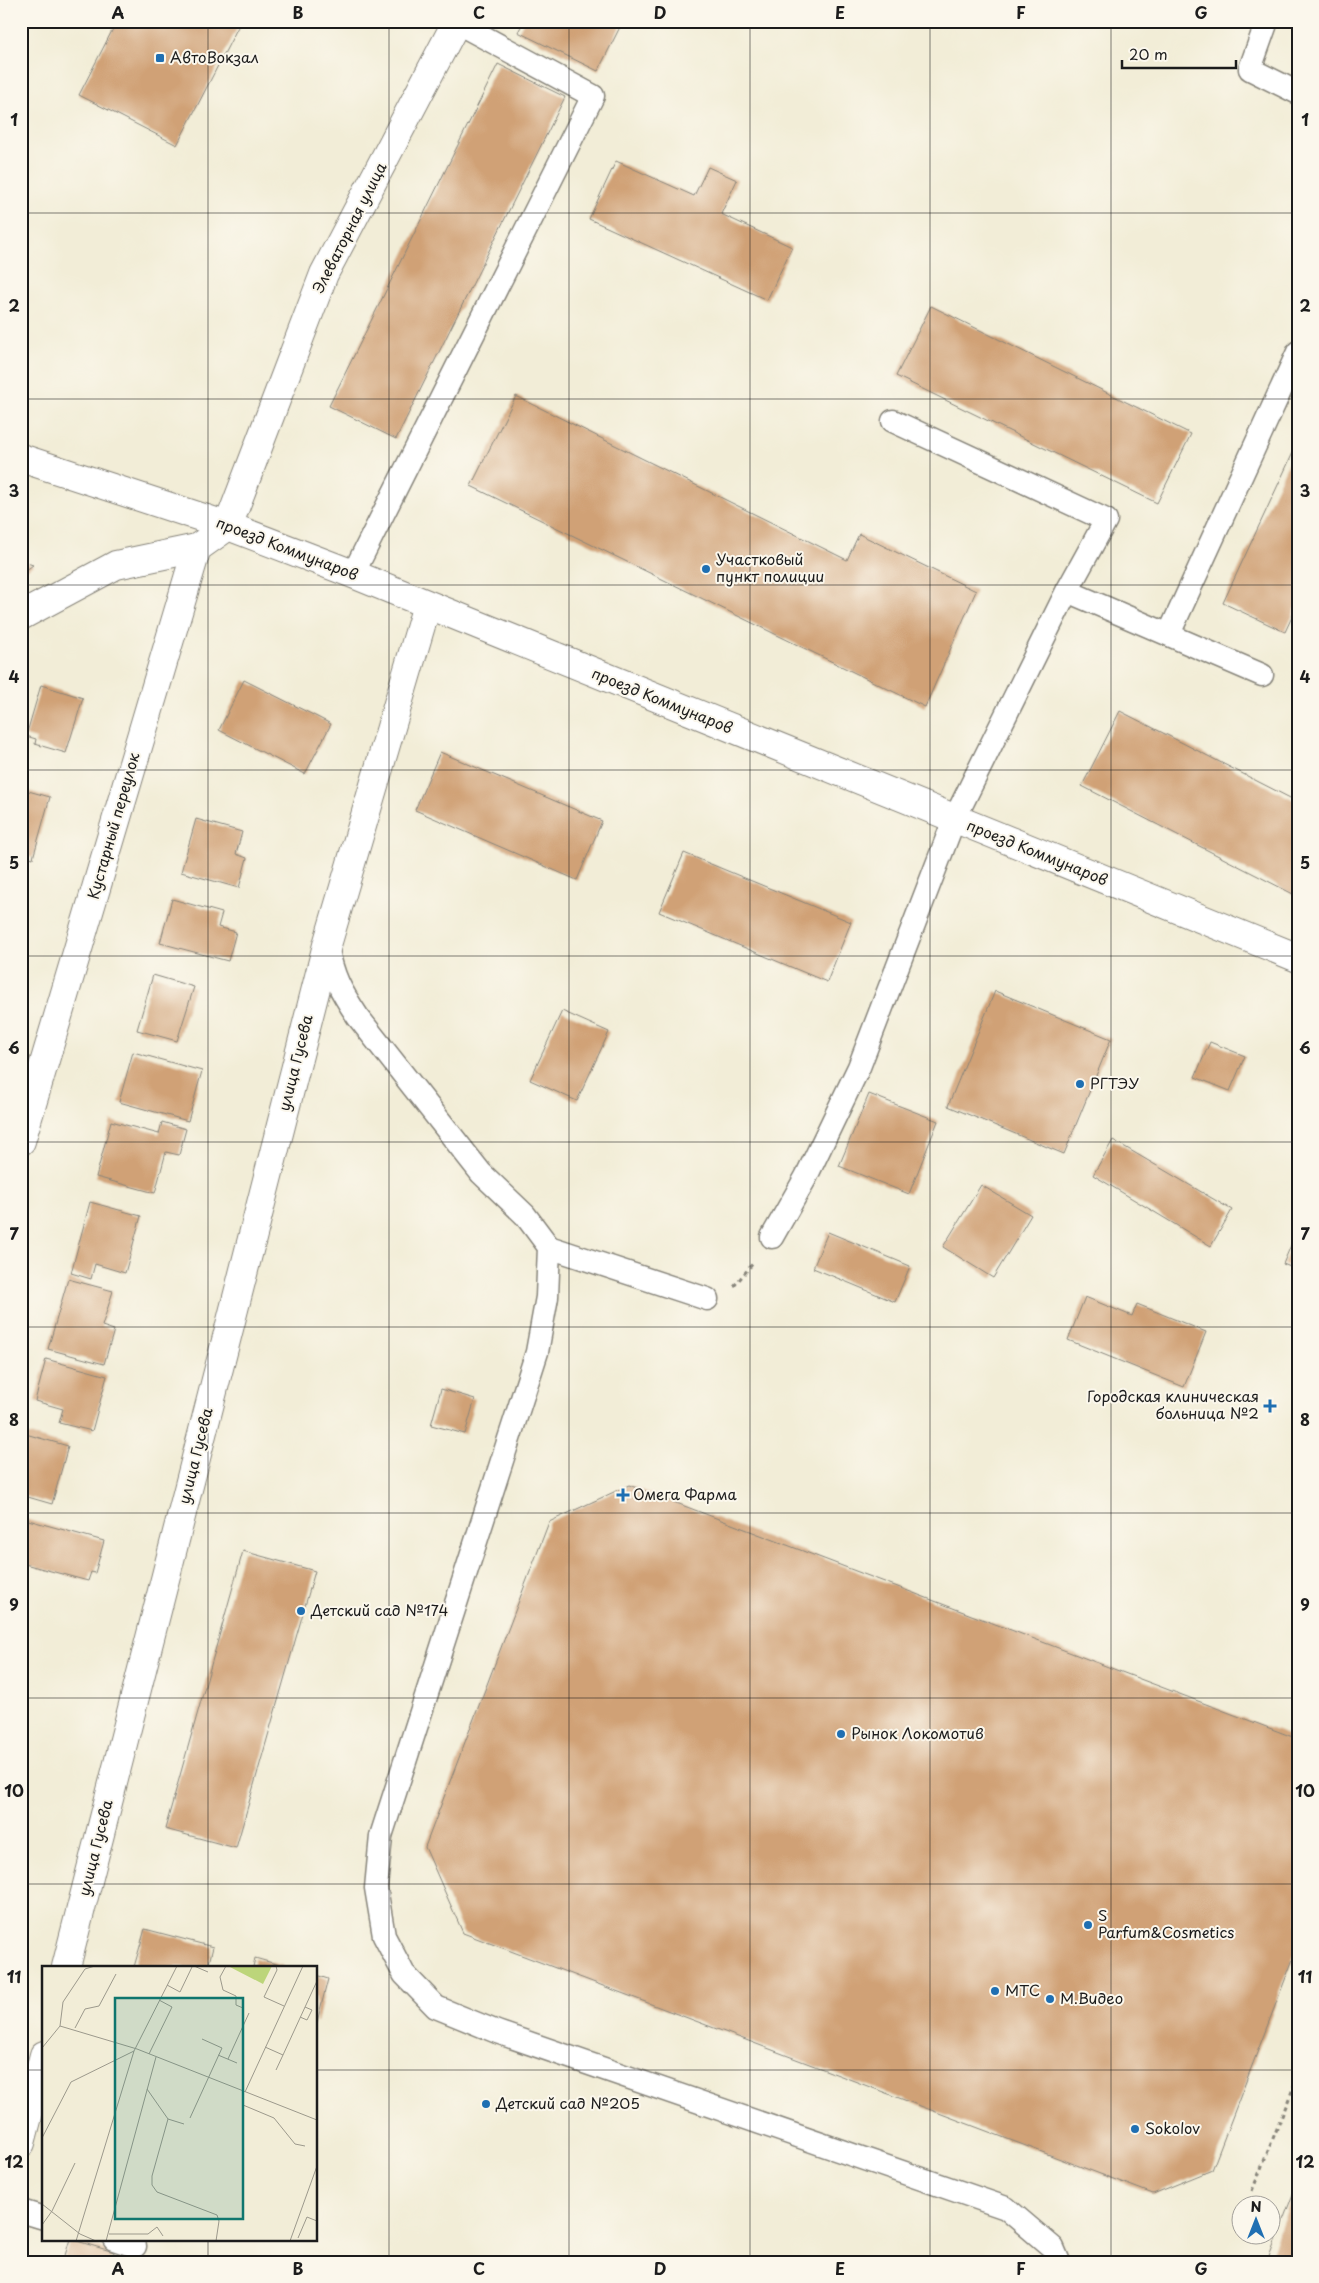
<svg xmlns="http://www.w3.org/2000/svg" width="1319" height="2283" viewBox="0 0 1319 2283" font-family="'Playpen Sans',sans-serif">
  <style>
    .building { fill: #d0a176 }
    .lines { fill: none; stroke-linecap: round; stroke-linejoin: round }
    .service-casing { stroke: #87847a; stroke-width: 25 }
    .minor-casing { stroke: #87847a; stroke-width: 30 }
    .tertiary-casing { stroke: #87847a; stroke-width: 30 }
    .path { stroke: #87847a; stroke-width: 3; stroke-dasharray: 4 4; stroke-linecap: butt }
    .service { stroke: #fff; stroke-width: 22 }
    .minor { stroke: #fff; stroke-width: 28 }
    .tertiary { stroke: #fff; stroke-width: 28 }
    .grid { fill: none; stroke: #1c1c1c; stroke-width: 1; stroke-opacity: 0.55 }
    .poi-dot { fill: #1f6fb2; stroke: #fbf7ec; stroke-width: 2 }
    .labels { text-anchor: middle; stroke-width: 4; stroke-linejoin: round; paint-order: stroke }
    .poi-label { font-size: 15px; fill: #1c1c1c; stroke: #fbf7ec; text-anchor: start }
    .street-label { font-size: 15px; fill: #1c1c1c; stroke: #fbf7ec }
    .inset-road { fill: none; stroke: #9c998c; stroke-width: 1 }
    .view { fill: #0f766e; fill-opacity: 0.15; stroke: #0f766e; stroke-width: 2.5 }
    .inset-edge { fill: none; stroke: #1c1c1c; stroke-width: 2.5 }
    .neatline { fill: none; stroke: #1c1c1c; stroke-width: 2 }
    .grid-label { font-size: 16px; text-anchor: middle; font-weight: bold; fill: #1c1c1c }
  </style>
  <rect width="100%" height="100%" fill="#fbf7ec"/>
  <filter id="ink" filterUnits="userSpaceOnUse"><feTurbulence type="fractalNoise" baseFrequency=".02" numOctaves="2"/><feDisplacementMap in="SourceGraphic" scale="10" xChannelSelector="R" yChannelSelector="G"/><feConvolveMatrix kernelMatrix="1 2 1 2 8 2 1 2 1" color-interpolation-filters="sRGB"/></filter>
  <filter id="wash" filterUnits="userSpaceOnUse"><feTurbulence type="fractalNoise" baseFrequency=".0096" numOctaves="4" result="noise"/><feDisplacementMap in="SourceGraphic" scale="20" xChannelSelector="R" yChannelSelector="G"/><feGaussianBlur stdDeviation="1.12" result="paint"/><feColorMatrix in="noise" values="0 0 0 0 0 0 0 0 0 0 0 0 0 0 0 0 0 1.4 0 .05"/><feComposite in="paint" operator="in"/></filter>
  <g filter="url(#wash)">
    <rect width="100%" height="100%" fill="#f2edd7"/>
    <g id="blocks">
      <!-- building -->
      <path class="building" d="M117 21H241L177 145 79 95Z
        M524 21H623L598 71 518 32Z
        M498 64 565 97 396 439 329 406Z
        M616 161 694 196 708 167 737 180 721 214 792 247 767 300 589 219Z
        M931 306 1191 434 1157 503 896 376Z
        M516 396 847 560 859 534 976 591 925 707 471 486Z
        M1298 442V604L1285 632 1223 603Z
        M21 561 33 565 21 574Z
        M244 680 331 724 305 774 219 730Z
        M41 685 83 698 66 753 35 744 36 739 26 736Z
        M1120 711 1298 802 1297 896 1082 786Z
        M440 752 602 821 577 880 415 810Z
        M21 789 50 797 33 858 21 854Z
        M196 819 242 832 236 854 247 858 239 888 181 872Z
        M684 853 851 922 827 982 659 912Z
        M172 899 222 913 218 927 236 932 228 961 160 943Z
        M153 975 194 987 177 1041 137 1030Z
        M995 991 1111 1039 1064 1154 948 1106Z
        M562 1011 609 1032 577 1101 530 1080Z
        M1210 1042 1245 1056 1230 1091 1195 1077Z
        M133 1052 202 1071 188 1121 119 1102Z
        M869 1094 938 1121 909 1194 839 1166Z
        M111 1121 159 1134 162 1122 186 1129 179 1155 166 1152 155 1193 96 1177Z
        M1113 1140 1232 1210 1211 1246 1093 1175Z
        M981 1185 1031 1215 993 1278 943 1247Z
        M90 1202 141 1216 125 1273 95 1264 91 1279 71 1273Z
        M1298 1229V1270L1283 1264Z
        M828 1232 910 1266 895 1302 813 1268Z
        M68 1279 113 1291 102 1326 114 1330 104 1364 48 1349Z
        M1085 1297 1132 1316 1137 1304 1206 1332 1184 1387 1068 1340Z
        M46 1359 107 1376 92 1431 59 1423 63 1409 35 1401Z
        M441 1389 475 1399 465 1434 431 1425Z
        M22 1433 68 1446 52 1504 21 1495Z
        M629 1485 1298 1739V1946L1212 2170 1153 2194 463 1933 425 1847 549 1522Z
        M21 1518 104 1541 95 1573 91 1572 88 1581 21 1563Z
        M243 1551 315 1571 236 1848 165 1829Z
        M145 1929 213 1947 208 1967H134Z
        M255 1958 283 1966V1967H253Z
        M316 1975 328 1979 317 2022H316Z
        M1298 2181V2262H1267Z
        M70 2239 114 2252 111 2262H63Z"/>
    </g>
  </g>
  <g filter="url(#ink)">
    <use href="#blocks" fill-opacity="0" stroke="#87847a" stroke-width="1"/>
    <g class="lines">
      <defs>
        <path id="service" d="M1267 21 1250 69 1298 93
          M353 574 593 96 456 22
          M1067 591 1262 675
          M1169 634 1298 352
          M327 946C333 977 340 990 358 1017L481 1173 525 1215 549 1247 707 1299
          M772 1237 806 1177 859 1067 954 820 1067 591 1106 520 893 421
          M549 1247 547 1297 537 1352 381 1836 376 1888 384 1936 404 1974 436 2007 497 2032 1006 2208 1053 2248 1059 2262
          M21 2211 44 2218
          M114 2239 135 2246"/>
        <path id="minor" d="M21 458 228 526 324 274 457 21
          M21 616 116 565 197 548
          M66 1967 327 945 427 605
          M21 2143 44 2055"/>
        <path id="tertiary" d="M21 1141 197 548 228 526 353 574 1298 958"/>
      </defs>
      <!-- service casing -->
      <use href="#service" class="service-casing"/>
      <!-- minor casing -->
      <use href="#minor" class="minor-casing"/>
      <!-- tertiary casing -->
      <use href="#tertiary" class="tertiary-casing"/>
      <!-- path -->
      <path class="path" d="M734 1286 754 1262
        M1252 2191 1298 2076"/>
      <!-- service -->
      <use href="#service" class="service"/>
      <!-- minor -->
      <use href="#minor" class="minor"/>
      <!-- tertiary -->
      <use href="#tertiary" class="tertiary"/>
    </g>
  </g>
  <!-- grid -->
  <path class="grid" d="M208 21V1967M389 21V2262M569 21V2262M750 21V2262M930 21V2262M1111 21V2262M21 213H1298M21 399H1298M21 585H1298M21 770H1298M21 956H1298M21 1142H1298M21 1327H1298M21 1513H1298M21 1698H1298M21 1884H1298M21 2070H44M316 2070H1298M208 2239V2262"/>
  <!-- markers -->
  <g class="poi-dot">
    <rect x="155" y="53" width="10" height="10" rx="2.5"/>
    <circle cx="706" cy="569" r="5"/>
    <circle cx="1080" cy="1084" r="5"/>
    <path d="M1267.5 1398.5h5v5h5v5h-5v5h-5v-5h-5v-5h5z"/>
    <path d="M620.5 1487.5h5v5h5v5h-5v5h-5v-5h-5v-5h5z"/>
    <circle cx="301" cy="1611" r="5"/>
    <circle cx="841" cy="1734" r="5"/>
    <circle cx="1088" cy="1925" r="5"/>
    <circle cx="995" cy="1991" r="5"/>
    <circle cx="1050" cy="1999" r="5"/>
    <circle cx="486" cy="2104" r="5"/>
    <circle cx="1135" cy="2129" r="5"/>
  </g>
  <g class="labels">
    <!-- poi labels -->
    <g class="poi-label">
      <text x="170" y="63">АвтоВокзал</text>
      <text x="716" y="565">Участковый<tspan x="716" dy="17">пункт полиции</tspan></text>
      <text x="1090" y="1089">РГТЭУ</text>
      <text x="1259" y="1402" text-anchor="end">Городская клиническая<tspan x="1259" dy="17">больница №2</tspan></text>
      <text x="633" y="1500">Омега Фарма</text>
      <text x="311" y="1616">Детский сад №174</text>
      <text x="851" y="1739">Рынок Локомотив</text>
      <text x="1098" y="1921">S<tspan x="1098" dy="17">Parfum&amp;Cosmetics</tspan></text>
      <text x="1005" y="1996">МТС</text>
      <text x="1060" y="2004">М.Видео</text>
      <text x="496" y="2109">Детский сад №205</text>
      <text x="1145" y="2134">Sokolov</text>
    </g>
    <!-- street labels -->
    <g class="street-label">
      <text transform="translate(350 228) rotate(-63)" y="5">Элеваторная улица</text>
      <text transform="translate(287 549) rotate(21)" y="5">проезд Коммунаров</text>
      <text transform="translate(662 701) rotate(22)" y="5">проезд Коммунаров</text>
      <text transform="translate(114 826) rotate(-74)" y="5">Кустарный переулок</text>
      <text transform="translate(1037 853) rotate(22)" y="5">проезд Коммунаров</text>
      <text transform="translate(296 1063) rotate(-76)" y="5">улица Гусева</text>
      <text transform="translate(196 1456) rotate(-76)" y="5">улица Гусева</text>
      <text transform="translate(96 1848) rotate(-76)" y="5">улица Гусева</text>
    </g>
  </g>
  <!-- overview -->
  <g transform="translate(42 1966)">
    <rect width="275" height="275" fill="#f2edd7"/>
    <path d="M186 0H230L221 18Z" fill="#bcd57a"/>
    <path class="inset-road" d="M152 0 166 6M184 0 178 11 181 24 194 30V39L201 42M234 0 235 4 222 31 242 40M125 19 138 26 150 1M258 51 265 54 270 44 263 41M18 60 95 83 275 154M18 60 21 36 43 3 53 0M33 62 43 43 57 40 74 8M223 81 241 89 275 15M0 82 18 60M107 88 130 41 117 34M176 89 195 97M186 93 207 47M234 104 241 89M105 123 126 153 142 158M203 126 261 0M201 139 232 152 253 178 263 180M148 152 180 82 160 73M126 153 110 210V219L115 226 175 249 177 255 174 275M0 172 29 116 92 85M0 238 38 268 54 275M0 259 10 245 33 197M67 268H106L115 261 121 270M256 272 265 251 275 255M34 275 92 85 135 0M64 275 114 91M248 275 275 200"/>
    <path class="view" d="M73 32H201V253H73Z"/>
    <rect width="275" height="275" class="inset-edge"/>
  </g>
  <!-- margin -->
  <rect width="1319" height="2283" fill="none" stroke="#fbf7ec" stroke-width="55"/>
  <!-- north arrow -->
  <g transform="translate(1256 2220)"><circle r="24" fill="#fbf7ec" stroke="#a29f99"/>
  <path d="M0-4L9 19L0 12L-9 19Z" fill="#1f6fb2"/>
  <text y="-8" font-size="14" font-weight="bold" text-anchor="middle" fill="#1c1c1c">N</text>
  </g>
  <!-- scale -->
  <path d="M1122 60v8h114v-8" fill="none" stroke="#1c1c1c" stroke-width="2.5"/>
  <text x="1129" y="60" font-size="15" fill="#1c1c1c" stroke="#fbf7ec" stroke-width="4" paint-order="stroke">20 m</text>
  <rect x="28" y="28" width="1264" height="2228" class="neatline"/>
  <g class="grid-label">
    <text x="118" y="19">A</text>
    <text x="298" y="19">B</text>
    <text x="479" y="19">C</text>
    <text x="660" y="19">D</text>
    <text x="840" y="19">E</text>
    <text x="1021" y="19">F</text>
    <text x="1201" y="19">G</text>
    <text x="14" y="126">1</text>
    <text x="1305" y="126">1</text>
    <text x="14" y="312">2</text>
    <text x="1305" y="312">2</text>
    <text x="14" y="497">3</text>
    <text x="1305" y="497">3</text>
    <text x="14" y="683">4</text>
    <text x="1305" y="683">4</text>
    <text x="14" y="869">5</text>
    <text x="1305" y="869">5</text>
    <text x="14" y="1054">6</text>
    <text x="1305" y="1054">6</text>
    <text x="14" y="1240">7</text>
    <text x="1305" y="1240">7</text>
    <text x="14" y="1426">8</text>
    <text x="1305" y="1426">8</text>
    <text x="14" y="1611">9</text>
    <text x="1305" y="1611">9</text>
    <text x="14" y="1797">10</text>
    <text x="1305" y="1797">10</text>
    <text x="14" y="1983">11</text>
    <text x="1305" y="1983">11</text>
    <text x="14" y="2168">12</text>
    <text x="1305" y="2168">12</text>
    <text x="118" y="2275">A</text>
    <text x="298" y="2275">B</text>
    <text x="479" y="2275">C</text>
    <text x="660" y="2275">D</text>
    <text x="840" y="2275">E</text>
    <text x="1021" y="2275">F</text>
    <text x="1201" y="2275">G</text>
  </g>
</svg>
